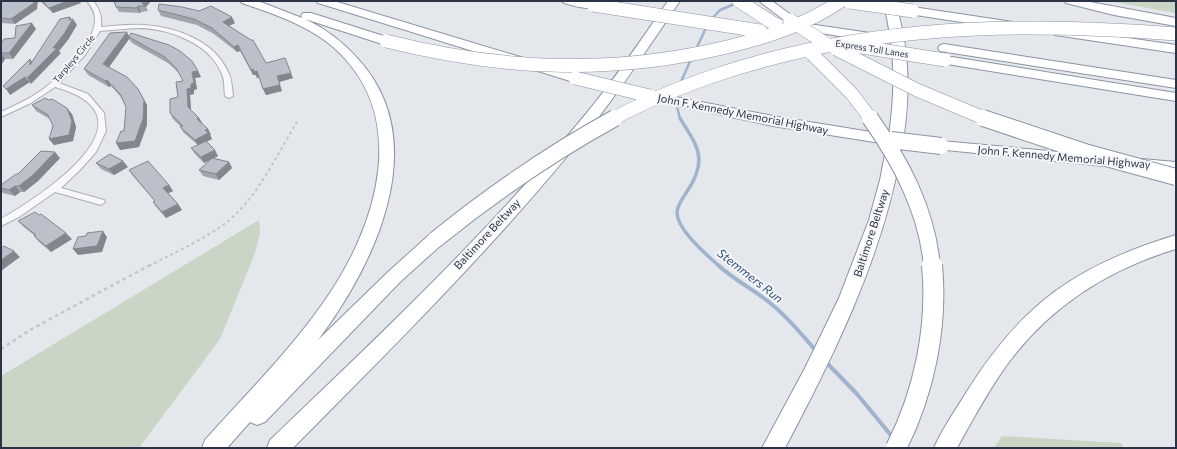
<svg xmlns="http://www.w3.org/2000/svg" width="1177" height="449" viewBox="0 0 1177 449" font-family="Commissioner,sans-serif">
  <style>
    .green { fill: #c9d6c5 }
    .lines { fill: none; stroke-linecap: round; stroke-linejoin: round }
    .stream-far2 { stroke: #9fb4cc; stroke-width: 2.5 }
    .stream-far1 { stroke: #9fb4cc; stroke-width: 3.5 }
    .stream { stroke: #9fb4cc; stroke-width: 4 }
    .minor-casing { stroke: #a9aeb7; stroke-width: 2 }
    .motorway-casing { stroke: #8b94a3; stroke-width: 2 }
    .path-far1 { stroke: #c2c5cb; stroke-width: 2; stroke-dasharray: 3 3; stroke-linecap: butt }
    .path { stroke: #c2c5cb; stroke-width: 2.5; stroke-dasharray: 3.5 3.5; stroke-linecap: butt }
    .minor { fill: #f7f8fa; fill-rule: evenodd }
    .motorway { fill: #fff; fill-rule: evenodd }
    .motorway-bridge-far2-casing { stroke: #8b94a3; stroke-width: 14; stroke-linecap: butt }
    .motorway-bridge-far1-casing { stroke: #8b94a3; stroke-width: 18; stroke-linecap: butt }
    .motorway-bridge-casing { stroke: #8b94a3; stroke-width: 22; stroke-linecap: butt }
    .motorway-bridge-far2 { stroke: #fff; stroke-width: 13 }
    .motorway-bridge-far1 { stroke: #fff; stroke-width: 16 }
    .motorway-bridge { stroke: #fff; stroke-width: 20 }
    .wall { fill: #a1a5ae }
    .shaded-wall { fill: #83868d }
    .building { fill: #bbc0ca; stroke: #83868d }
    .labels { text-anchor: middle; stroke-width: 4; stroke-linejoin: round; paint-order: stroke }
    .far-street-label { font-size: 9px; fill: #2b3445; stroke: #f4f6f9 }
    .street-label { font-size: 11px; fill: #2b3445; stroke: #f4f6f9 }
    .water-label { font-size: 12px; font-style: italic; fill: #34527a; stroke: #f4f6f9 }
  </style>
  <rect width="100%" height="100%" fill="#e4e7ec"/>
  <!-- green -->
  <path class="green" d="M1108 1H1176V13Z
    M259 220 260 233 255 253 220 339 139 448H1V376Z
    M1002 436 1121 443 1124 448H994Z"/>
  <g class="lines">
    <!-- stream-far2 -->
    <path class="stream-far2" d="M710 21 720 10 737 3
      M696 49 707 26
      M680 84 692 57
      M676 102 680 119"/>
    <!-- stream-far1 -->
    <path class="stream-far1" d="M680 118C687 131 698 143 699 159 699 172 693 183 686 193 682 199 677 206 677 213 678 231 706 254 719 266"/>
    <!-- stream -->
    <path class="stream" d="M718 265C734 280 753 289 770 303 788 317 802 335 817 352
      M825 361 857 394 894 439"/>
    <defs>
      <path id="minor" d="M87 1H93C100 9 102 17 101 27 115 26 129 24 144 25 176 27 215 41 228 72 232 79 232 88 233 96L229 98 225 96C224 88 225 79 221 72 209 44 172 30 143 28 129 28 114 30 100 31L85 55 59 83 88 94 104 113 106 131 96 152 80 170 61 188 104 200 105 202 101 205 55 192 19 217 1 226V219C43 195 162 117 55 87L31 103 1 117V112C14 106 27 100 39 92 57 80 95 43 95 20 95 12 92 7 87 1Z"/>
      <path id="motorway" d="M240 1H258L302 18 301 16 303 13H311L390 38 392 41 390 44H382L305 19C326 29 343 42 358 59 434 142 375 264 318 340L388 272 429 235 435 234 441 235 444 240 441 245 400 282 265 422 257 425 250 422 227 448H202L205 440C245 395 288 353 323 303 378 226 414 111 327 42 302 23 271 13 242 3Z
        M316 1H334L580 75 582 78 580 81H570L318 3Z
        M562 1H590L597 3 599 5 597 7C587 10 574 6 564 3Z
        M668 1H680C652 42 625 83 595 122 503 238 397 343 293 448H267L270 440C379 336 489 232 585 115 615 79 641 40 668 1Z
        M759 1H772L794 17 796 20 795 22 877 34 881 35 883 38 881 41 877 42 789 28 787 25 788 23Z
        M883 1H895C901 22 906 44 907 66 909 97 906 127 900 157 881 260 834 355 785 448H762L805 368 839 298 869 220 880 180 887 144 773 126 650 100 645 99 643 96 645 93 650 92 773 116 889 135C896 87 895 48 883 1Z
        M1064 1H1085L1176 18V26L1114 15 1066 3Z
        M913 7 1013 22 1017 23 1019 26 1017 29 1013 30 909 14 907 11 909 8Z
        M1059 28 1176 45V53L1055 35 1053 32 1055 29Z
        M944 44 1176 80V88L940 51 938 48 940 45Z
        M952 57 1176 93V101L947 64 945 61 947 58Z
        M941 141 1104 156 1109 157 1112 161 1109 165 1104 166 936 149 933 146 936 143Z
        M1142 159 1176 162V172L1137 168 1134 164 1137 160Z
        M1176 235V249C1109 269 1051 306 1009 362 989 389 973 419 957 448H934C942 429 955 411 966 393 1021 304 1077 265 1176 235Z"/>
    </defs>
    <!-- minor casing -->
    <use href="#minor" class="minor-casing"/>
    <!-- motorway casing -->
    <use href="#motorway" class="motorway-casing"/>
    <!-- path-far1 -->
    <path class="path-far1" d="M149 266C175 252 215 235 236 214 262 188 278 153 297 122"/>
    <!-- path -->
    <path class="path" d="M1 349 30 330 150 265"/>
    <!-- minor -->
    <use href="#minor" class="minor"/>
    <!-- motorway -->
    <use href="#motorway" class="motorway"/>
    <defs>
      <path id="motorway-bridge-far2" d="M739 1 776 25
        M850 2 913 11
        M593 5 760 31
        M790 20 825 43
        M386 41C502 70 610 75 727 47 767 37 806 25 841 1
        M855 46 945 60
        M836 49 917 90 986 119
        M812 54 852 94 871 119
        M575 78 650 96
        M613 119C645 101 679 88 713 76 866 24 1017 22 1176 34"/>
      <path id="motorway-bridge-far1" d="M870 118C901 162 927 211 932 266
        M983 118 1088 153 1176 177
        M891 140 941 146
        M435 240C492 194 551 153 615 118"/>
      <path id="motorway-bridge" d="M896 448C924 393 938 327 932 265"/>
    </defs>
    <!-- motorway-bridge-far2 casing -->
    <use href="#motorway-bridge-far2" class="motorway-bridge-far2-casing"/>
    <!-- motorway-bridge-far1 casing -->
    <use href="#motorway-bridge-far1" class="motorway-bridge-far1-casing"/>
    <!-- motorway-bridge casing -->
    <use href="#motorway-bridge" class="motorway-bridge-casing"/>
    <!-- motorway-bridge-far2 -->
    <use href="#motorway-bridge-far2" class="motorway-bridge-far2"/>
    <!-- motorway-bridge-far1 -->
    <use href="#motorway-bridge-far1" class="motorway-bridge-far1"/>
    <!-- motorway-bridge -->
    <use href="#motorway-bridge" class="motorway-bridge"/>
  </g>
  <!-- wall -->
  <path class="wall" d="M40 1H79L81 3 53 13Z
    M151 1 146 7 148 11 141 12 140 13 119 12 116 7Z
    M1 2 37 9 15 24 1 23Z
    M158 10 235 23 229 26 266 63 293 78 279 82 282 91 266 95 259 77 257 78 256 75H253L240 51 237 52 214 34 197 25 161 16Z
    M36 29 13 59H5L1 65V53L15 38Z
    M129 36 198 71 201 77 195 78 197 89 194 90V94L190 95 191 110 199 118 202 124 208 129 211 135H210L212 139 206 142 218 156 213 158 229 162 232 168 219 180 203 176 199 170 210 160 204 163 195 154 191 148 198 145 184 133 180 127H181L173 119 170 113 178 97 183 81 179 73 168 63 132 43 129 39 109 67 138 89 147 105V125L139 147 120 150 124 131 126 107 121 97 111 86 109 87 88 75 84 69Z
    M32 105 72 114 76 127 73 141 54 145 49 139 53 126 50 119 36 111Z
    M60 158 38 181 24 192H20L15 196 3 193 1 191V185L18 174Z
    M96 163 128 167 114 175 101 169Z
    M129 170 169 185 173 191 168 193 178 204 182 210 166 218 157 208 153 202 155 201 133 176Z
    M18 221 72 239 51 252 39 242 34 236H35L24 227Z"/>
  <!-- shaded-wall -->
  <path class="shaded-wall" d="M34 1H38L37 9 15 24 11 19Z
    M68 1H79L81 3 53 13 49 8Z
    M143 1H151L146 7 142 3Z
    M138 6 141 12 140 13 137 8Z
    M70 17 72 21 73 19 77 25 68 40 59 51 61 53 31 84 27 78 30 65V59L34 65 53 48 69 20Z
    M232 17 235 23 226 27 223 22Z
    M32 23 36 29 13 59 9 53Z
    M127 32 130 38 129 37V39L107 70 103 64Z
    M238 45 240 51 237 52 234 47Z
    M1 53 5 59 1 65Z
    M253 69 257 71 260 77 257 78 256 75H253L251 70Z
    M198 71 201 77 195 78 197 89 194 90V94L190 95 191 113 188 107 187 89 191 84 192 72Z
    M291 73 293 78 279 82 282 91 266 95 263 89 277 76Z
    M25 77 30 82 10 95 6 89Z
    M107 80 111 86 109 87 105 81Z
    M138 89 147 105V125L139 147 120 150 116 143 135 141Z
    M67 108 72 114 76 127 73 141 54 145 49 139Z
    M199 118 203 124 200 125 197 119Z
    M208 129 211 135H210L212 139 198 146 195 140 205 130Z
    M215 150 218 156 204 163 201 157Z
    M55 152 60 158 38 181 24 192 19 186Z
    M123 161 128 167 114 175 109 169Z
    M229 162 232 168 219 180 216 174Z
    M169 185 173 191 167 194 163 188Z
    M15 186 20 192 15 196 9 190Z
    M178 204 182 210 166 218 162 212Z
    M103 231 107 237 102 252 78 255 73 249Z
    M66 233 72 239 51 252 46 246Z
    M14 251 20 257 1 271V260Z"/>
  <!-- building -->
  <path class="building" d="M2 1H34V3L11 19 1 18V2Z
    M42 1H68L49 8Z
    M114 1H143L142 3 145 6H138L137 8 116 7Z
    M159 4 182 7 199 11 211 6 232 17 223 22 251 40H253L266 63 285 58 291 73 277 76 280 85 263 89 257 71 254 72 253 69 251 70 238 45 234 47 212 28 194 19 158 10Z
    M70 17 69 20 73 19 64 34 53 48H57L27 78 25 77 6 89 3 86 30 59V65L60 19Z
    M32 23 9 53H1V43L4 39 15 38 16 26Z
    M127 32 103 64 127 77 138 89 144 100 143 119 135 141 116 143 121 131H124L126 107 120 94 107 80 105 81 84 69 110 33Z
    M131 33 169 45 180 51 192 61 198 71 192 72 194 83 191 84V88L187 89 188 107 199 118 197 119 208 129 205 130 208 133 195 140 180 127 183 126 170 113V99L178 97 176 82 183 81 176 68 165 57 129 37Z
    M45 98 49 100 52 99 67 108 72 121 69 135 49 139 53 126 48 115 32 105Z
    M206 141 215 150 201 157 191 148Z
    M41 151 55 152 33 175 19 186H15L9 190 1 188V185L16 174H18Z
    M110 154 123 161 109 169 96 163Z
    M212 158 229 162 216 174 199 170Z
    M148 161 169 185 163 188 178 204 162 212 153 202 155 201 129 170Z
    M35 212 39 215 41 214 66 233 46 246 34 236 36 235 18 221Z
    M103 231 97 246 73 249 78 237 86 236 87 233Z
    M4 246 14 251 1 260V248Z"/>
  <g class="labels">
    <!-- far-street labels -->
    <g class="far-street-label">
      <text transform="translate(872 49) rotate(9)" y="3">Express Toll Lanes</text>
      <text transform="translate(74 59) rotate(-50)" y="3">Tarpleys Circle</text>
    </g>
    <!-- street labels -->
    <g class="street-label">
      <text transform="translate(743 114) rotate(11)" y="4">John F. Kennedy Memorial Highway</text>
      <text transform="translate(1064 157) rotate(5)" y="4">John F. Kennedy Memorial Highway</text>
      <text transform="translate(871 233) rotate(-72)" y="4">Baltimore Beltway</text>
      <text transform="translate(487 234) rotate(-47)" y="4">Baltimore Beltway</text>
    </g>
    <!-- water labels -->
    <g class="water-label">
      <text transform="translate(750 276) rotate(38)" y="4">Stemmers Run</text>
    </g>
  </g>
  <!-- border -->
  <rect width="1177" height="449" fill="none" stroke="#2b3445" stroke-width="4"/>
</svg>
